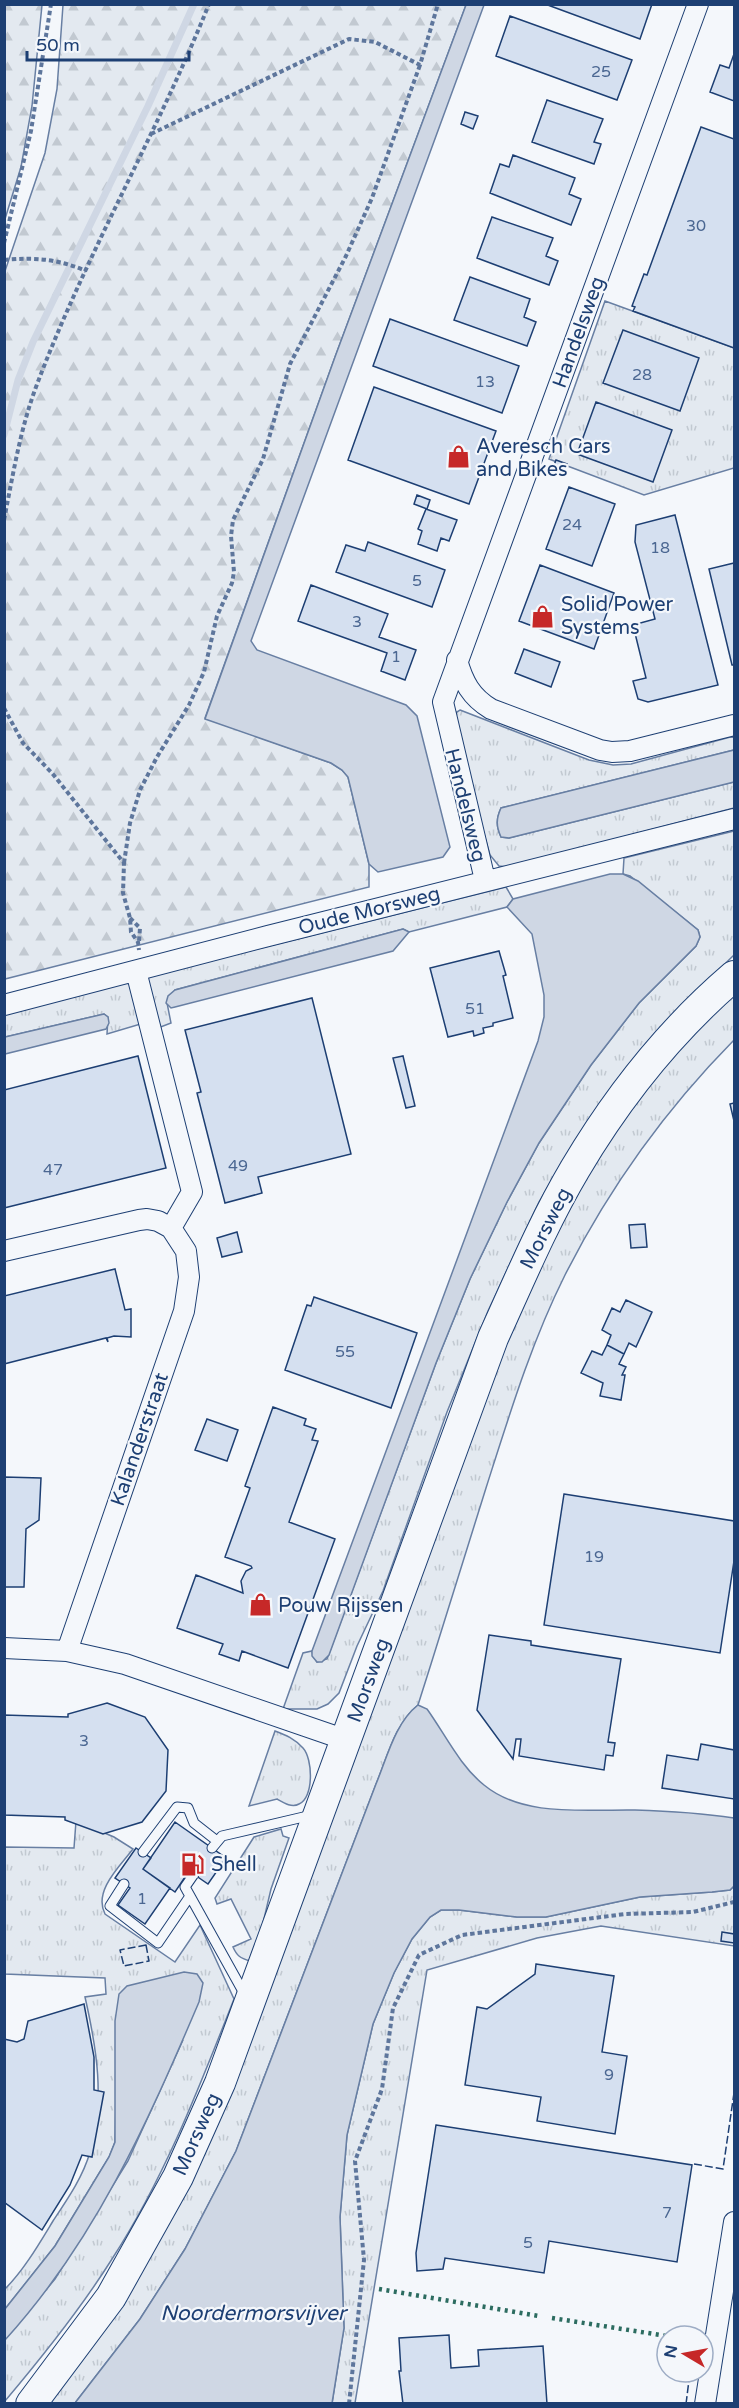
<svg xmlns="http://www.w3.org/2000/svg" width="739" height="2408" viewBox="0 0 739 2408" font-family="'Varela Round',sans-serif">
  <style>
    .grass { fill: url(#grass-tufts); stroke: #687fa3; stroke-width: 1.5 }
    .forest { fill: url(#forest-firs); stroke: #687fa3; stroke-width: 1.5 }
    .water { fill: #cfd7e4; stroke: #687fa3; stroke-width: 1.5 }
    .lines { fill: none; stroke-linecap: round; stroke-linejoin: round }
    .stream { stroke: #cfd7e4; stroke-width: 7 }
    .building { fill: #d5e0f0; stroke: #1d3f73; stroke-width: 1.5 }
    .service-casing { stroke: #1d3f73; stroke-width: 11 }
    .minor-casing { stroke: #1d3f73; stroke-width: 22 }
    .primary-casing { stroke: #1d3f73; stroke-width: 32 }
    .path { stroke: #5e769c; stroke-width: 4; stroke-dasharray: 4.5 3; stroke-linecap: butt }
    .service { stroke: #f4f7fb; stroke-width: 9 }
    .minor { stroke: #f4f7fb; stroke-width: 20 }
    .primary { stroke: #f4f7fb; stroke-width: 30 }
    .hedge { stroke: #2c6c60; stroke-width: 4.5; stroke-dasharray: 3 4.5; stroke-linecap: butt }
    .fence { stroke: #1d3f73; stroke-width: 1.5; stroke-dasharray: 8 3; stroke-linecap: butt }
    .labels { text-anchor: middle; stroke-width: 4.5; stroke-linejoin: round; paint-order: stroke }
    .number-label { font-size: 16px; fill: #4b6792 }
    .street-label { font-size: 20px; fill: #1d3f73; stroke: #f4f7fb }
    .poi-label { font-size: 20px; fill: #1d3f73; stroke: #f4f7fb; text-anchor: start }
    .water-label { font-size: 21px; font-style: italic; fill: #1d3f73; stroke: #f4f7fb }
  </style>
  <defs>
    <pattern id="grass-tufts" width="24" height="20" patternUnits="userSpaceOnUse" patternTransform="scale(1.5)"><rect width="24" height="20" fill="#e3e9f0"/><path d="M3 7l-1-3M5 7V3M7 7l1-3M15 17l-1-3M17 17v-4M19 17l1-3" fill="none" stroke="#c2c9d1"/></pattern>
    <pattern id="forest-firs" width="22" height="20" patternUnits="userSpaceOnUse" patternTransform="scale(1.5)"><rect width="22" height="20" fill="#e3e9f0"/><path d="M5 1l3.5 6h-7zM16 11l3.5 6h-7z" fill="#c2c9d1"/></pattern>
  </defs>
  <rect width="100%" height="100%" fill="#f4f7fb"/>
  <!-- grass -->
  <path class="grass" d="M605 301 734 348V468L644 495 549 459Z
    M460 710 589 760 613 765 631 764 734 736V750L501 808C496 819 496 826 501 837L509 838 734 782V808L508 867 499 866 490 855 451 719 452 715Z
    M734 831V955L700 988 563 1161 539 1202 488 1311 447 1412 383 1591 357 1646 339 1693 328 1704 317 1709H283L303 1653 312 1651 313 1656 317 1662 327 1659 436 1363 470 1279 507 1202 539 1143 591 1065 639 1003 696 946 700 937 698 930 630 876 623 874 624 858Z
    M506 887 513 899 507 907 409 932 403 929 175 990 167 1003 171 1023 158 1028 145 983 148 976Z
    M127 981 136 988 144 1023 107 1034 108 1017 104 1014 5 1037V1012Z
    M734 987V1040C666 1109 609 1188 565 1275 531 1343 509 1416 486 1488 463 1561 441 1633 418 1705 395 1723 387 1758 376 1784L236 2151 185 2249 140 2319 75 2403 48 2404 120 2295 512 1313 625 1108Z
    M275 1731C286 1735 295 1739 303 1748 313 1759 314 1798 299 1804 292 1808 284 1803 277 1799L249 1806Z
    M76 1821 114 1837 133 1849C120 1866 93 1891 105 1914L175 1962 200 1925 234 1999C199 2088 164 2179 112 2259 80 2310 43 2356 5 2401L4 2340 55 2279 128 2161 183 2040 116 2102 115 2142 109 2157 55 2246 5 2309V2289C24 2270 39 2244 53 2221 67 2200 83 2177 90 2152 105 2099 97 2050 85 1997L106 1994 105 1978 5 1974V1847L74 1848Z
    M281 1829 283 1836 289 1838 271 1889 259 1940 250 1961C240 1958 237 1956 233 1947L251 1939 231 1899 217 1904 215 1898 254 1837Z
    M734 1886V1946L601 1926 537 1938 427 1970 355 2403 332 2404 344 2328 340 2217 347 2135 373 2024 394 1973 412 1939 430 1917 441 1910H459L517 1917H546L640 1897 712 1892 730 1890Z"/>
  <!-- forest -->
  <path class="forest" d="M5 4 42 5 32 106 21 167 5 219Z
    M63 5H466L335 357 205 718 331 763 342 770 348 777 369 864V887L5 979V271L45 153 57 89Z"/>
  <!-- water -->
  <path class="water" d="M466 5H484L251 641 257 650 406 705 417 716 450 847 443 857 378 872 369 864 348 777 342 770 331 763 205 719 335 357Z
    M734 750V782L509 838 501 837C496 826 496 819 501 808Z
    M610 874H623L638 881 698 930 700 937 696 946 639 1003 591 1065 539 1143 507 1202 470 1279 436 1363 329 1655 322 1662H317L312 1656V1651L538 1041 544 1017V995L532 934 507 907 513 899Z
    M403 929 409 932 393 951 175 1007 171 1008 166 1003 168 996 175 990Z
    M104 1014 108 1017 109 1023 106 1029 5 1054V1037Z
    M418 1705 427 1709C445 1734 460 1766 484 1785 524 1818 586 1809 635 1810 668 1811 701 1813 734 1818V1886L730 1890 712 1892 640 1897 546 1917H517L459 1910H441L430 1917 412 1939 394 1973 373 2024 347 2135 340 2217 344 2328 332 2403H75L140 2319 185 2249 236 2151 376 1784C387 1758 395 1723 418 1705Z
    M184 1972 197 1974 203 1983 199 2002C147 2124 95 2241 5 2340V2309L55 2246 109 2157 115 2142V2021L119 1994 127 1986Z"/>
  <g class="lines">
    <!-- stream -->
    <path class="stream" d="M4 435 18 380 33 342 148 106 194 4"/>
  </g>
  <!-- building -->
  <path class="building" d="M545 4H652L640 39Z
    M510 16 632 60 617 100 496 56Z
    M734 54V101L710 92 720 65 729 68Z
    M547 100 603 119 594 142 601 144 594 164 532 142Z
    M465 112 478 116 473 129 461 124Z
    M701 127 734 139V348L633 311 635 307 632 306 644 274 647 275Z
    M513 155 575 178 569 194 581 199 571 225 490 193 500 164 509 167Z
    M492 217 553 238 546 256 558 261 549 285 477 258Z
    M470 277 530 299 524 317 536 322 527 346 454 320Z
    M390 319 519 366 502 413 373 366Z
    M623 330 699 358 680 411 603 383Z
    M374 387 496 431 469 504 348 460Z
    M596 402 672 430 653 482 577 454Z
    M556 460 567 464 564 472 553 468Z
    M569 487 615 504 592 566 546 549Z
    M417 495 430 500 427 509 414 504Z
    M426 509 457 520 449 541 441 538 437 551 418 544 422 531 418 529Z
    M675 515 718 685 648 702 638 699 633 681 646 678 633 625 655 619 635 542 636 525Z
    M368 542 445 570 432 607 336 572 346 545 365 551Z
    M734 563V665H732L709 569Z
    M540 565 614 593 594 649 519 621Z
    M311 585 388 614 379 637 416 650 405 680 381 671 387 653 298 621Z
    M524 649 560 662 551 687 515 673Z
    M499 951 506 975 503 976 513 1018 493 1023V1026L483 1028 484 1033 474 1036 473 1031 448 1037 430 968Z
    M312 998 351 1154 258 1177 262 1193 225 1203 197 1093 201 1092 185 1030Z
    M138 1056 166 1168 4 1208V1090Z
    M403 1056 415 1106 406 1108 393 1058Z
    M734 1103V1121L730 1104Z
    M645 1224 647 1247 631 1248 629 1225Z
    M237 1232 242 1252 222 1257 217 1238Z
    M115 1269 125 1310 131 1309V1337L114 1336 107 1338 108 1342 106 1338 4 1364V1296Z
    M314 1297 417 1333 391 1408 285 1370 307 1305 311 1306Z
    M626 1300 652 1312 636 1347 629 1343 624 1354 607 1345 611 1335 602 1330 612 1308 620 1312Z
    M607 1345 624 1354 619 1364 626 1367 622 1375H625L621 1400 600 1396 603 1383 581 1373 592 1351 602 1355Z
    M273 1407 306 1419 304 1425 316 1429 312 1440 318 1441 289 1522 335 1539 288 1668 242 1651 239 1661 219 1654 223 1644 177 1628 196 1575 243 1593 241 1581 246 1571 252 1568 251 1566 225 1557 250 1488 245 1486Z
    M207 1419 238 1430 227 1461 195 1450Z
    M4 1477 41 1478 39 1520 26 1529 24 1587H4Z
    M564 1494 734 1521V1561L720 1653 544 1625Z
    M489 1635 531 1641V1645L621 1659 608 1742 615 1743 613 1756 606 1755 604 1770 519 1756 521 1739H516L513 1759 477 1710Z
    M107 1703 145 1717 168 1750 166 1791 142 1822 103 1834 65 1820V1817L4 1815V1715L68 1717V1714Z
    M701 1744 734 1750V1799L662 1788 667 1755 698 1760Z
    M175 1822 226 1858 208 1884 189 1871 175 1892 143 1869Z
    M136 1848 151 1858 143 1869 170 1888 145 1924 118 1905 130 1888 115 1878Z
    M722 1932 734 1934V1943L721 1941Z
    M536 1964 614 1976 602 2052 627 2056 615 2134 537 2121 541 2097 465 2085 477 2007 487 2009 535 1974Z
    M84 2004 94 2057V2090L104 2092 92 2157 82 2155 70 2185 42 2230 4 2202V2039L17 2042 24 2039 28 2021Z
    M436 2125 692 2165 677 2262 549 2241 544 2273 445 2258 443 2269 417 2271 416 2253Z
    M449 2335 451 2368 479 2366 478 2350 543 2346 547 2404H403L399 2371H401L399 2338Z"/>
  <g class="lines">
    <defs>
      <path id="service" d="M212 1848 222 1836 312 1815
        M143 1852 177 1807 188 1808 194 1823 217 1841
        M194 1874 185 1887 245 1995
        M124 1884 110 1906 158 1943 190 1896"/>
      <path id="minor" d="M457 660C463 682 471 697 491 709L600 750 612 752 630 751 734 725
        M485 880 443 702 698 4
        M136 971 192 1192 171 1228
        M4 1005 268 936 734 819
        M4 1251 139 1220 147 1219 158 1221 171 1228 186 1251 189 1277 184 1311 67 1651
        M4 1648 67 1651 125 1664 346 1740
        M705 2404 734 2222"/>
      <path id="primary" d="M31 2404 111 2297 178 2177 220 2083 493 1338C519 1281 543 1223 575 1169 617 1098 671 1030 734 976"/>
    </defs>
    <!-- service casing -->
    <use href="#service" class="service-casing"/>
    <!-- minor casing -->
    <use href="#minor" class="minor-casing"/>
    <!-- primary casing -->
    <use href="#primary" class="primary-casing"/>
    <!-- path -->
    <path class="path" d="M151 134 349 39 375 42 420 65 438 4
      M4 243 31 131 51 4
      M4 260C35 257 58 259 86 271
      M4 520C13 475 20 430 36 387 85 256 157 134 209 4
      M4 708 23 743 52 773 124 863 123 893 130 918 131 932 138 942 139 950
      M124 863 130 823 140 790 157 757 189 705 204 672 217 616 232 583 234 572 231 536 233 520 263 459 290 364 346 256 372 198 420 65
      M130 918 140 928 139 941
      M349 2404 364 2260 355 2161 382 2089 393 2008 419 1955 462 1935 625 1914 693 1912 734 1902"/>
    <!-- service -->
    <use href="#service" class="service"/>
    <!-- minor -->
    <use href="#minor" class="minor"/>
    <!-- primary -->
    <use href="#primary" class="primary"/>
    <!-- hedge -->
    <path class="hedge" d="M379 2289 539 2316
      M552 2318 667 2336"/>
    <!-- fence -->
    <path class="fence" d="M146 1945 149 1961 124 1966 120 1950Z
      M694 2164 723 2169 734 2093
      M686 2404 690 2372"/>
  </g>
  <!-- icons -->
  <defs>
    <symbol id="shop-bare" viewBox="-9 -9 18 18"><path d="M-5-2.5h2.3a2.7 3.5 0 0 1 5.4 0H5L5.5 6h-11ZM-1.5-2.5h3a1.5 2.3 0 0 0-3 0Z" fill="#c62828" stroke="#f4f7fb" stroke-width="2.5" paint-order="stroke"/></symbol>
    <symbol id="fuel-bare" viewBox="-9 -9 18 18"><path d="M-5.5-6h7V0h2V4h1.3V-2.5L3-4.5l.8-.8L6-3V5H2.5V1h-1V6h-7ZM-4.2-4.7v3.2H.2V-4.7Z" fill="#c62828" stroke="#f4f7fb" stroke-width="2.5" paint-order="stroke"/></symbol>
  </defs>
  <g fill-rule="evenodd">
    <use href="#shop-bare" x="442" y="440" width="33" height="33"/>
    <use href="#shop-bare" x="526" y="600" width="33" height="33"/>
    <use href="#shop-bare" x="244" y="1588" width="33" height="33"/>
    <use href="#fuel-bare" x="176" y="1848" width="33" height="33"/>
  </g>
  <g class="labels">
    <!-- number labels -->
    <g class="number-label">
      <text x="601" y="77">25</text>
      <text x="696" y="231">30</text>
      <text x="642" y="380">28</text>
      <text x="485" y="387">13</text>
      <text x="572" y="530">24</text>
      <text x="660" y="553">18</text>
      <text x="417" y="586">5</text>
      <text x="357" y="627">3</text>
      <text x="396" y="662">1</text>
      <text x="475" y="1014">51</text>
      <text x="238" y="1171">49</text>
      <text x="53" y="1175">47</text>
      <text x="345" y="1357">55</text>
      <text x="594" y="1562">19</text>
      <text x="84" y="1746">3</text>
      <text x="142" y="1904">1</text>
      <text x="609" y="2080">9</text>
      <text x="667" y="2218">7</text>
      <text x="528" y="2248">5</text>
    </g>
    <!-- street labels -->
    <g class="street-label">
      <text transform="translate(578 332) rotate(-70)" y="7">Handelsweg</text>
      <text transform="translate(466 805) rotate(76)" y="7">Handelsweg</text>
      <text transform="translate(369 910) rotate(-14)" y="7">Oude Morsweg</text>
      <text transform="translate(545 1228) rotate(-63)" y="7">Morsweg</text>
      <text transform="translate(139 1439) rotate(-71)" y="7">Kalanderstraat</text>
      <text transform="translate(368 1680) rotate(-70)" y="7">Morsweg</text>
      <text transform="translate(196 2134) rotate(-66)" y="7">Morsweg</text>
    </g>
    <!-- poi labels -->
    <g class="poi-label">
      <text x="476" y="453">Averesch Cars<tspan x="476" dy="23">and Bikes</tspan></text>
      <text x="561" y="611">Solid Power<tspan x="561" dy="23">Systems</tspan></text>
      <text x="278" y="1612">Pouw Rijssen</text>
      <text x="211" y="1871">Shell</text>
    </g>
    <!-- water labels -->
    <g class="water-label">
      <text x="253" y="2320">Noordermorsvijver</text>
    </g>
  </g>
  <!-- border -->
  <rect width="739" height="2408" fill="none" stroke="#1d3f73" stroke-width="12"/>
  <!-- north arrow -->
  <g transform="translate(685 2354) rotate(280)"><circle r="28" fill="#f4f7fb" stroke="#9eadc5" stroke-width="1.5"/>
  <path d="M0-4.5L10 22L0 15L-10 22Z" fill="#c62828"/>
  <text y="-9" font-size="16" font-weight="bold" text-anchor="middle" fill="#1d3f73">N</text>
  </g>
  <!-- scale -->
  <path d="M27 51v9h162v-9" fill="none" stroke="#1d3f73" stroke-width="3"/>
  <text x="36" y="51" font-size="18" fill="#1d3f73" stroke="#f4f7fb" stroke-width="4.5" paint-order="stroke">50 m</text>
</svg>
